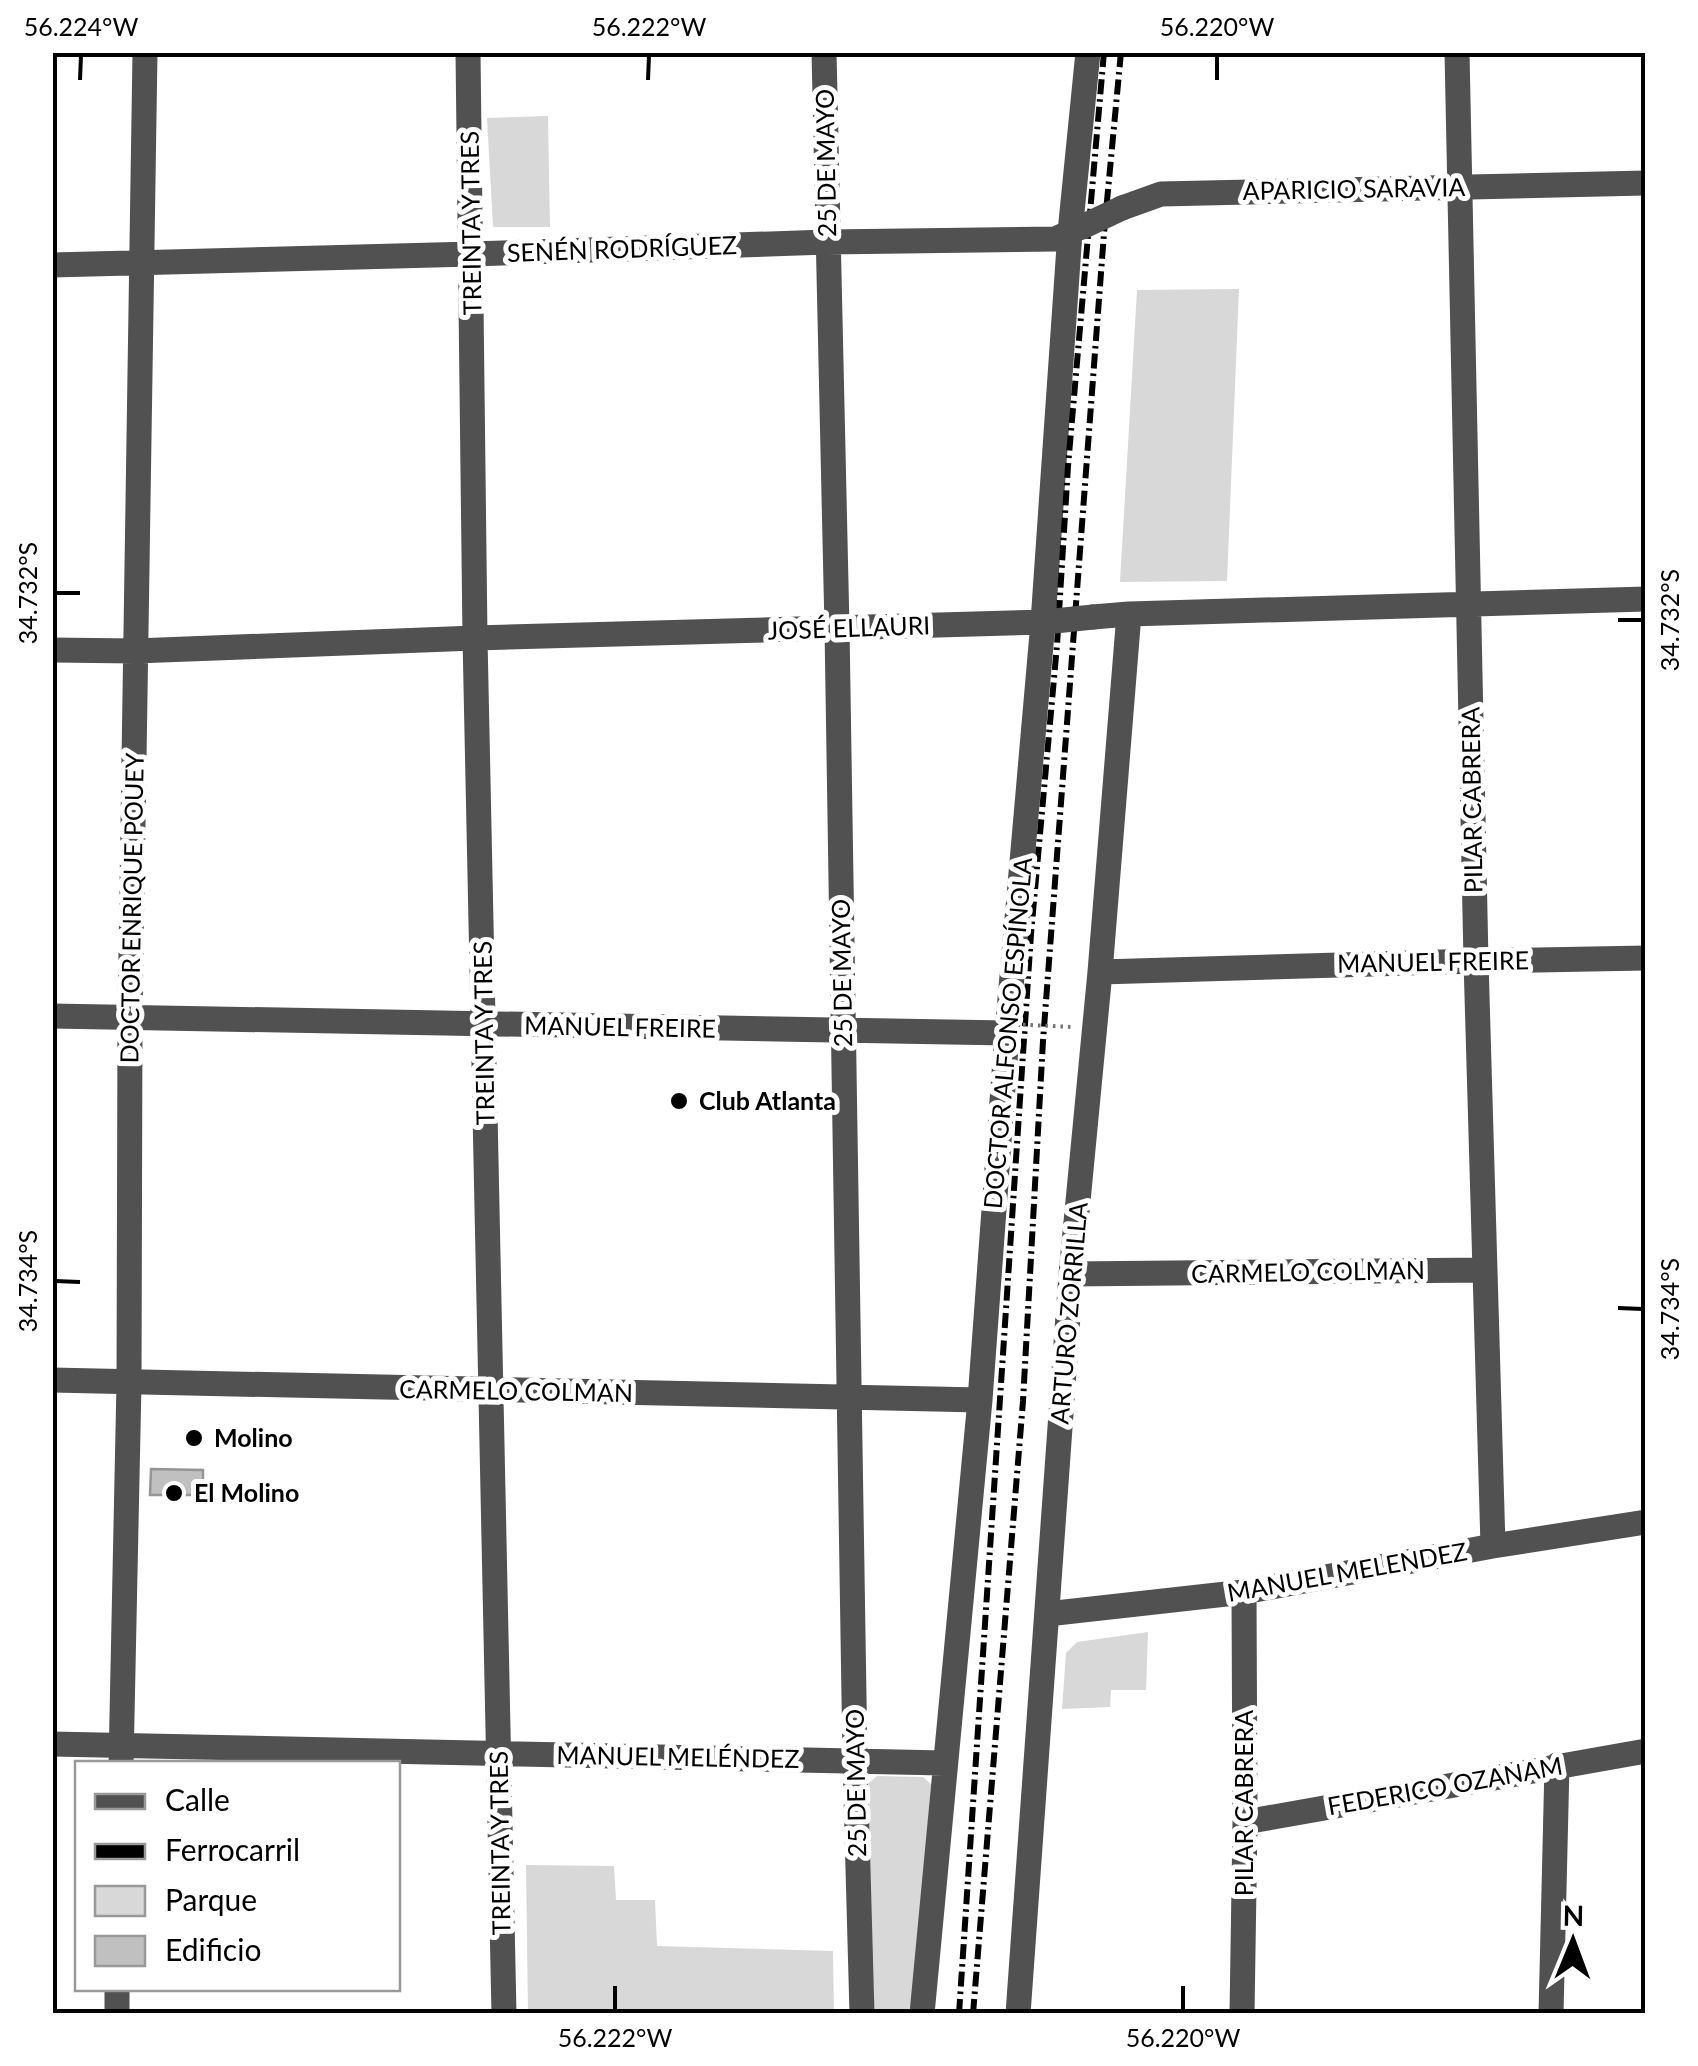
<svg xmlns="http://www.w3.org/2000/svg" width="1698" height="2066" viewBox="0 0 1698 2066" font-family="Lato,sans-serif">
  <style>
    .green { fill: #d8d8d8 }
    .building { fill: #c0c0c0; stroke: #959595; stroke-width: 2.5 }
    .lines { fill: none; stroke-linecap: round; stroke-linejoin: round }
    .minor { stroke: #515151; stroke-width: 25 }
    .rail { stroke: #000; stroke-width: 6; stroke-dasharray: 15 5 2.5 5; stroke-linecap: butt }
    .path-bridge { stroke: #737373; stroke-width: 4; stroke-dasharray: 2.5 5; stroke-linecap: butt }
    .minor-bridge { stroke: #515151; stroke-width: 25 }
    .ticks { fill: none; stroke: #000; stroke-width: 4 }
    .poi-dot { fill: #000; stroke: #fff; stroke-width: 4 }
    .labels { text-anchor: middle; stroke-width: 10; stroke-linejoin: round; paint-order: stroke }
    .street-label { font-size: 25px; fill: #000; stroke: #fff }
    .poi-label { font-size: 25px; font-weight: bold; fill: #000; stroke: #fff; text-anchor: start }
    .neatline { fill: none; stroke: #000; stroke-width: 4 }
    .ticks-label { font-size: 25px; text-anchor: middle; fill: #000 }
  </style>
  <rect width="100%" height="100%" fill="#fff"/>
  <!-- green -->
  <path class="green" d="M548 116 550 227H493L487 118Z
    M1239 289 1227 581 1120 582 1137 290Z
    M1148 1632 1146 1690H1111L1110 1707 1062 1709 1066 1653 1077 1642Z
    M877 1776 923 1777 931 1784 912 2013H872L869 1783Z
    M526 1865 614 1866 616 1900H655L657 1946 833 1951 834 2013H528Z"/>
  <!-- building -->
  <path class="building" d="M151 1469 203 1470V1495H150Z"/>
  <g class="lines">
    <!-- minor -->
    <path class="minor" d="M468 52 475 638 504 2014
      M824 52 837 628 855 1760 862 2014
      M1457 52 1476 961 1493 1546
      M1122 208 1161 194 1646 183
      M52 265 472 254 827 242 1055 239 1079 228
      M1093 617 1129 614 1646 599
      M52 650 135 651 475 638 1045 622
      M1100 972 1476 961 1646 958
      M52 1016 1007 1033
      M1071 1274 1484 1270
      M52 1380 980 1400
      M1047 1614 1244 1592 1493 1546 1646 1522
      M52 1744 944 1763
      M121 1764 129 1383 130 1017 145 52
      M1245 1822 1646 1751
      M117 2014V1988
      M922 2014 980 1400 1007 1033 1043 622 1070 232 1088 52
      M1018 2014 1071 1274 1100 972 1129 614
      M1242 2014 1245 1822 1244 1592
      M1551 2014 1557 1765"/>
    <!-- rail -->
    <path class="rail" d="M959 2014 1031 934 1057 645 1068 466 1104 52
      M973 2014 1023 1401 1043 1041 1104 233 1121 52"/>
    <!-- path-bridge -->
    <path class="path-bridge" d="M1008 1024 1072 1027"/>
    <!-- minor-bridge -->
    <path class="minor-bridge" d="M1082 227 1122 208
      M1045 622 1093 617"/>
  </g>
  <!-- ticks -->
  <path class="ticks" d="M80 80 81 55M648 80 649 55M1217 80V55M55 593H80M1618 620H1643M55 1281 80 1282M1618 1308 1643 1309M615 2011V1986M1183 2011V1986"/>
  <!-- markers -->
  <g class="poi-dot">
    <circle cx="679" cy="1101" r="10"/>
    <circle cx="194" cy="1438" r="10"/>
    <circle cx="174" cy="1493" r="10"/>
  </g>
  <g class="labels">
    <!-- street labels -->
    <g class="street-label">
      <text transform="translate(826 163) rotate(-91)" y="9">25 DE MAYO</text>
      <text transform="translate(1354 189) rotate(-1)" y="9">APARICIO SARAVIA</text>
      <text transform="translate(471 223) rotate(-91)" y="9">TREINTA Y TRES</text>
      <text transform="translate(622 249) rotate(-2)" y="9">SENÉN RODRÍGUEZ</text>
      <text transform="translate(849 628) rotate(-2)" y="9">JOSÉ ELLAURI</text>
      <text transform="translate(1472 800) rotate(-91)" y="9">PILAR CABRERA</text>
      <text transform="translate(132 908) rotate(-89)" y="9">DOCTOR ENRIQUE POUEY</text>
      <text transform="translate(1433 962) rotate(-1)" y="9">MANUEL FREIRE</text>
      <text transform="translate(842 973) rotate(-91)" y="9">25 DE MAYO</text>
      <text transform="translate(620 1027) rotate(1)" y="9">MANUEL FREIRE</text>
      <text transform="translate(484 1033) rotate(-91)" y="9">TREINTA Y TRES</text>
      <text transform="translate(1008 1033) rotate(-85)" y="9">DOCTOR ALFONSO ESPÍNOLA</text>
      <text transform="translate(1308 1272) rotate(-1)" y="9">CARMELO COLMAN</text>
      <text transform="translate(1069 1313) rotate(-85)" y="9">ARTURO ZORRILLA</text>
      <text transform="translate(516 1391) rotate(1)" y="9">CARMELO COLMAN</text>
      <text transform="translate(1347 1572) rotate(-10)" y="9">MANUEL MELENDEZ</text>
      <text transform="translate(678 1757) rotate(1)" y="9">MANUEL MELÉNDEZ</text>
      <text transform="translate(856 1783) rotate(-91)" y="9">25 DE MAYO</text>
      <text transform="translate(1445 1786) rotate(-10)" y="9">FEDERICO OZANAM</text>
      <text transform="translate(1244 1803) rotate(-90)" y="9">PILAR CABRERA</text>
      <text transform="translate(500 1843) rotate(-91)" y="9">TREINTA Y TRES</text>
    </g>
    <!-- poi labels -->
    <g class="poi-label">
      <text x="699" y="1110">Club Atlanta</text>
      <text x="214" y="1447">Molino</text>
      <text x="194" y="1502">El Molino</text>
    </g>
  </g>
  <!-- border -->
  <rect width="1698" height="2066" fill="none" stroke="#ffffff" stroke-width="110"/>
  <!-- legend -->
  <rect x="75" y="1761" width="325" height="230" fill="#ffffff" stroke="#999999" stroke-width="2.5"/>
  <rect x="95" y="1794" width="50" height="15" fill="#515151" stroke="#999999" stroke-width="2.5"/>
  <text x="165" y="1811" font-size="30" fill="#000000">Calle</text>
  <rect x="95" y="1844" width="50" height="15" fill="#000000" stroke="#999999" stroke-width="2.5"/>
  <text x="165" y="1861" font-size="30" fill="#000000">Ferrocarril</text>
  <rect x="95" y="1886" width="50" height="30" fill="#d8d8d8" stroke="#999999" stroke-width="2.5"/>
  <text x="165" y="1911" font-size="30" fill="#000000">Parque</text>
  <rect x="95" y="1936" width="50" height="30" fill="#c0c0c0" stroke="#999999" stroke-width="2.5"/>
  <text x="165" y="1961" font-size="30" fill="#000000">Edificio</text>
  <!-- north arrow -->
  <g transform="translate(1573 1941) rotate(1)" stroke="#ffffff" stroke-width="8" paint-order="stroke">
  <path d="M0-8L18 38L0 25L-18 38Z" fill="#000000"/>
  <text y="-15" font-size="28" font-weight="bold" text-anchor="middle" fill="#000000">N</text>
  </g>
  <rect x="55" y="55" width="1588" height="1956" class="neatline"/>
  <g class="ticks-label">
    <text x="81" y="36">56.224°W</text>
    <text x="649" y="36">56.222°W</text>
    <text x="1217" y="36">56.220°W</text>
    <text transform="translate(28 593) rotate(-90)" y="9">34.732°S</text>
    <text transform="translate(1670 620) rotate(-90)" y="9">34.732°S</text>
    <text transform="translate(28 1281) rotate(-90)" y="9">34.734°S</text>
    <text transform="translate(1670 1309) rotate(-90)" y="9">34.734°S</text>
    <text x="615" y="2047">56.222°W</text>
    <text x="1183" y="2047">56.220°W</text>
  </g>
</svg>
